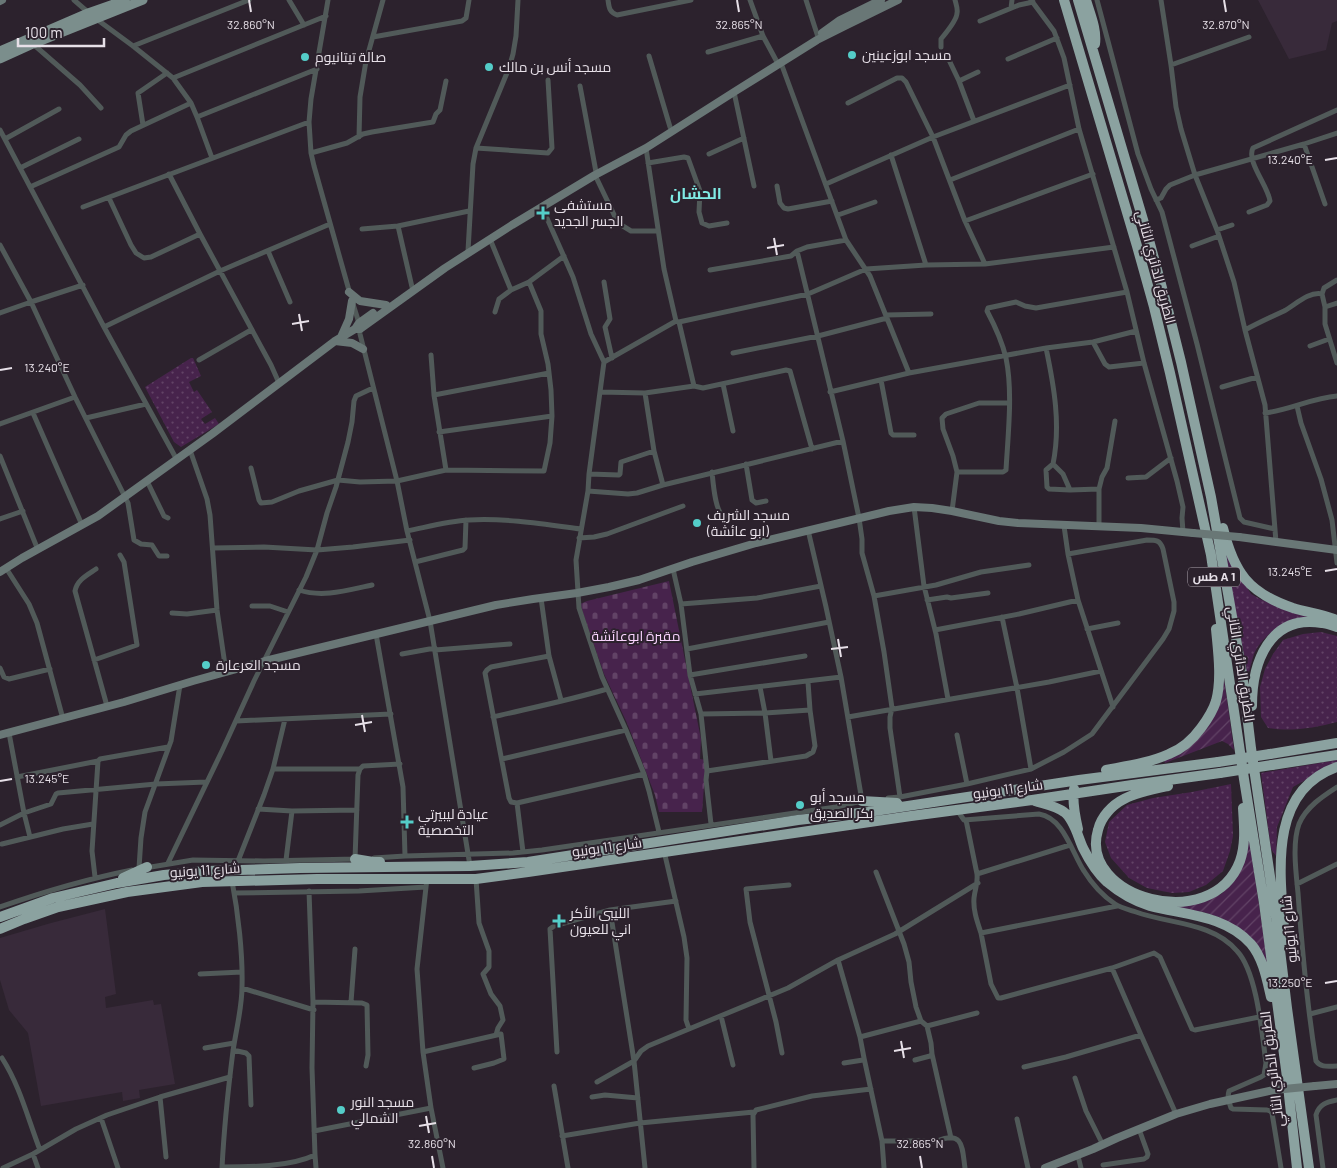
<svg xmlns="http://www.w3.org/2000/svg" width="1337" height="1168" viewBox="0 0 1337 1168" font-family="Barlow,Cairo,sans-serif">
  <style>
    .built { fill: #382a3a }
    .grass { fill: url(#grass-dots) }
    .cemetery { fill: url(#cemetery-stones) }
    .garden { fill: url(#garden-furrows) }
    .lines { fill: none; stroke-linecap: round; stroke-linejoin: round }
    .street { stroke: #515a59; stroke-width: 5 }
    .secondary { stroke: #697776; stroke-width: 8 }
    .primary { stroke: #7b8e8c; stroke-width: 9 }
    .highway { stroke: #8ba2a0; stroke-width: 10 }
    .secondary-bridge { stroke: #697776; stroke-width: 8 }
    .highway-bridge { stroke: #8ba2a0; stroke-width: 10 }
    .ticks { fill: none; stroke: #e7e0e8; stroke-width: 2 }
    .poi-dot { fill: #54cdc8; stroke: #2c222d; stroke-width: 2 }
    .labels { text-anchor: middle; stroke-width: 4; stroke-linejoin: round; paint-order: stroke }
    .shield { fill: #2c222d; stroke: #afa7b0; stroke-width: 1 }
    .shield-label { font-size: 12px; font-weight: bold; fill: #e7e0e8 }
    .poi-label { font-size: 14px; fill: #e7e0e8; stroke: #2c222d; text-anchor: start }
    .street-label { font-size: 14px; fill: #e7e0e8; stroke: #2c222d }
    .park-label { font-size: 14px; fill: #f9d4fe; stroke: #2c222d }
    .quarter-label { font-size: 16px; font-weight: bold; fill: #80ebe5; stroke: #2c222d }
    .ticks-label { font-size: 12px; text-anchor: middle; fill: #e7e0e8; stroke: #2c222d; stroke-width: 4; stroke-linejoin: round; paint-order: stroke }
  </style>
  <defs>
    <pattern id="grass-dots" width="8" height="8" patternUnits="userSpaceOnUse" patternTransform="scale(1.25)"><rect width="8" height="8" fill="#47234c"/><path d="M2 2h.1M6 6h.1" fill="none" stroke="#624366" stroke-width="1.8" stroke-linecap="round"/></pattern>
    <pattern id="cemetery-stones" width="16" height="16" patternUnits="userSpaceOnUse" patternTransform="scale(1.25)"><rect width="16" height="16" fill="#47234c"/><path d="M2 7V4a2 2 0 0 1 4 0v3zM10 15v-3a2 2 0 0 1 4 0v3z" fill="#624366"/></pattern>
    <pattern id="garden-furrows" width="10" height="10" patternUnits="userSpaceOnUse" patternTransform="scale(1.25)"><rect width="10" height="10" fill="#47234c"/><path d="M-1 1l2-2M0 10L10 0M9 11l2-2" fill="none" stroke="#624366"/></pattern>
  </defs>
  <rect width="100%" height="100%" fill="#2c222d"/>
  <!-- built -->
  <path class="built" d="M1258 0H1337V21L1332 23 1326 50 1289 59Z
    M105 909 116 994 105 997 106 1008 153 1000 154 1005 161 1004 175 1084 139 1090 140 1098 123 1101 122 1092 41 1106 28 1033 9 1010 0 980V938L51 923Z"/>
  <!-- grass -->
  <path class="grass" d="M191 358H193L201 376 189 382 194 392 197 390 212 412 201 419 205 424 215 418 219 424 181 447 174 442 145 387Z
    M1224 549 1251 594 1262 600 1316 619C1308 620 1300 619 1292 621 1277 625 1260 640 1254 654 1251 663 1249 672 1247 681L1245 660Z
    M1321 632 1337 636V722C1315 728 1290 732 1268 728L1261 717 1260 687 1265 669 1273 654 1283 640 1303 634Z
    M1337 760V762L1293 787 1277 827 1276 856 1271 849 1261 773Z
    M1231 784 1233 836 1230 851 1223 871 1206 885 1189 892 1172 893 1147 888 1129 878 1111 858 1105 842 1109 822 1127 805 1153 798 1192 792Z"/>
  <!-- cemetery -->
  <path class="cemetery" d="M669 581 701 739 700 759 706 760 702 812H659L655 795 627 723 604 674 580 604 587 601Z"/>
  <!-- garden -->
  <path class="garden" d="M1221 657 1234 750 1228 744 1222 741 1165 763 1164 760 1208 725Z
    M1249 837 1269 973 1259 950 1221 918 1203 912 1181 909 1162 904H1199L1221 894 1236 879 1244 862Z"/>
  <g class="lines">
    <!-- street -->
    <path class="street" d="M74 0 89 13
      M289 0 304 25
      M328 0 311 99 309 122 311 153 314 166 350 294
      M608 0C609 7 609 12 617 15L691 0
      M750 0 763 36 777 62
      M806 0 818 37 817 40
      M1031 0 1054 31 1064 58 1079 129 1127 292 1144 363 1177 481 1183 507 1182 518 1183 532
      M1097 0 1138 154 1151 189 1162 212 1197 344 1240 518 1244 522 1275 529
      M1161 0 1171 65 1176 107 1181 129 1195 175 1217 230 1234 282 1245 330 1265 405 1276 542
      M1011 8 1012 0
      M95 18 133 46 173 78 191 103 197 117 212 158
      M980 21 1019 5 1033 2
      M373 37 462 21 466 18 469 0
      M33 44 80 85 101 108
      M133 46 249 0
      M941 47V39C946 33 957 20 957 13 958 9 956 4 955 0
      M708 52 763 36
      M649 56 670 127
      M1008 59 1057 38
      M949 60 959 81 974 121
      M781 63 846 240 870 276 909 373
      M1171 65 1249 37
      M173 78 326 16
      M959 81 978 72
      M580 86 596 172
      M734 92 754 186
      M848 103 897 78H902L906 82 933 137 965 221 985 264
      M197 117 317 69
      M143 125 138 93 167 73
      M0 130 104 327 177 460
      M359 137 360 97 366 61 383 0
      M5 139 59 109
      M1304 144 1325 204
      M476 148 548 153 552 148 548 80
      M311 153 347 143 363 134 372 132 433 122 436 114 440 110 446 81
      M709 154 744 138
      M891 155 926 265
      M648 163 684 157 688 158 700 191 699 212 702 223 709 226 727 223
      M20 168 79 139
      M169 174 200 234 271 365 279 383
      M595 175 618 223 631 231H658
      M950 180 1079 129
      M826 184 933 137 1070 85
      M777 186 780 203 784 208 788 209 832 201
      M30 187 119 147 126 135 131 131 191 103
      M109 198 131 245 136 253 144 258 151 257 200 234
      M1156 200 1161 198 1166 189 1170 185 1195 175 1304 144 1337 133
      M83 207 309 122
      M542 207 573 277 591 334 604 362 589 474 588 491 576 560 579 608 602 677 626 730 644 774 649 791 659 832
      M1249 212 1267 205 1270 201C1268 186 1246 161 1253 148L1337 110
      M838 215 875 202
      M965 221 1093 174
      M362 229 398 226
      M1217 230 1232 225
      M490 239 511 290 499 299 495 312
      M0 245 31 302 75 397 128 503 134 540 141 544 152 545 159 556H167
      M1192 246 1219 236
      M268 251 290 302
      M468 251 473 164 476 148 509 68 513 54 516 36 518 0
      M797 251 843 441 859 518 862 539V553L874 596 884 652 892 708 890 717V728L900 797
      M710 270 791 256 797 251 807 247 846 240
      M604 282 610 319 605 327 612 358
      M412 287 398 226 469 211
      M511 290 529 282 564 256
      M1322 294 1324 288 1337 280
      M353 304 359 323 360 334 397 481 407 531 430 621 470 866
      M1325 307 1337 303
      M0 313 31 302 83 285
      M886 315 931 314
      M676 321 679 322 808 294 866 269 926 265 985 264 1114 247
      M679 322 694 386 703 388 786 370 790 371 812 449
      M104 327 220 271 330 224
      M1245 330C1258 323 1271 317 1284 311 1295 305 1309 291 1322 294L1325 307V324L1337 363
      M1093 342 1105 364 1109 367 1144 363
      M1310 346 1329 339
      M1046 348C1054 386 1061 425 1053 464L1063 474 1070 490 1099 489V527
      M733 353 818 336 887 318
      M431 355 434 395 446 470 544 471 550 443 552 416 551 390 548 364 541 334V311L529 282
      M199 360 251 330
      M604 362 676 321 664 269 646 148
      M881 380 891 433 893 435H914
      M723 384 733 431
      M1222 387 1257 377
      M600 392 645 393 694 386
      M830 392 909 373 1046 348 1093 342 1136 331
      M434 395 549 373
      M1297 406 1301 423 1321 479 1332 520 1337 563
      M33 413 82 525
      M1265 413C1290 410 1312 398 1337 396
      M86 418 146 404
      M0 424 75 397
      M439 432 552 416
      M190 450 207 499 210 515 217 610 226 672
      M0 456 38 550
      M746 464 752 500 756 503 766 501
      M1053 464 1046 470 1047 487 1049 489 1070 490
      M251 468 259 500 261 503 272 502 299 491 338 480 360 482 397 481 446 470
      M712 472C713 481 715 513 724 516 728 517 736 515 741 515
      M957 472H1003L1006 470C1008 434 1013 392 1006 358 1002 341 995 326 987 311L988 308 1016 302 1025 306 1036 308 1127 292
      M589 474 619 475 620 474 621 462 654 451
      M1128 478 1146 477 1171 458
      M147 481 164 516 168 518
      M663 485 843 441
      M1099 489 1102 477 1107 468 1115 421
      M588 491 628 494 637 493 663 485 654 451 645 393
      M914 507 924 586 936 634 948 699
      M952 511 957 472 953 456 943 429 942 418 946 414 979 403H1009
      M0 519 23 511
      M1064 526 1068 554 1078 600 1113 707
      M808 530 826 607 841 677 862 801
      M407 531C427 527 448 521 469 520 506 518 543 524 580 529
      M579 538 594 537 607 534 683 506
      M213 548 264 547 317 550 353 547 410 540
      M415 562 463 550 465 548 466 520
      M6 568 29 604 37 623 63 719
      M96 569C87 575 77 580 75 591L107 706
      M673 569 681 604 690 675 701 714 707 771
      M299 590C323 598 348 590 372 585
      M874 596 936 585 981 572 1029 565
      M541 598 549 656 561 700
      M927 600 947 597 951 598 988 593
      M681 604 757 598 821 586
      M252 606H270L288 612
      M172 613 187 614 217 610
      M1002 617 1017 688 1031 769
      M1087 629 1118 623
      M935 630 1019 614 1078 600
      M687 649 829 622
      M435 650 510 644
      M402 654 435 648
      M549 656 491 667 487 670 485 673 509 798 511 802 517 803 644 774
      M94 660 137 645 124 562 120 555
      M0 668 4 677 9 679 50 669
      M690 675 805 656
      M808 682 810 710
      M760 687 765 713 771 761
      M695 694 841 677
      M701 714 765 713 810 710 815 746 813 752 806 756 707 771 706 780 711 824
      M493 717C531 708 570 700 607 689
      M848 717 1049 682 1101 671
      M236 721 391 714
      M9 733 24 813 30 837
      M502 759 626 730
      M273 769H360
      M17 777 98 761
      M967 784 1031 769 1064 752 1092 734 1163 639 1169 629 1174 611V602L1163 549C1160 540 1156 540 1147 540L1068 554
      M1337 787C1323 796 1306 807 1299 824 1292 843 1296 873 1298 893 1302 949 1307 1005 1316 1061 1321 1068 1329 1066 1337 1066
      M888 798 900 797 967 784 957 735
      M517 803 523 852
      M258 809 292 811 357 810
      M957 810 964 820 1039 814C1064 818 1072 853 1084 871 1092 884 1103 896 1115 904 1121 908 1130 910 1136 912 1169 924 1213 922 1237 951 1257 972 1262 1034 1266 1063L1264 1075 1261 1077 1229 1091C1227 1097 1229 1102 1231 1108L1233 1109 1267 1110 1270 1111 1272 1113 1281 1168
      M966 820 977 874C978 885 975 888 974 898 973 910 977 921 981 933L1117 906
      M0 825 24 813 51 804 56 794 58 793 156 784 206 782
      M2 844 63 829 93 824
      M405 856 513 853 542 850 836 807 862 801
      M374 858 405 856 403 787 376 634
      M355 859 358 775 360 769 363 766 400 764
      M286 860 292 811
      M238 861 264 795 273 769 285 719
      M168 863 222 751 254 681 306 577 317 550 327 513 336 487 348 442 352 422 354 401 356 396 373 388
      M139 868 141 838 145 812 171 741 180 685
      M145 868 193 860 264 861 356 859
      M876 872 904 944 909 962 911 982 916 1007 921 1021 927 1026 931 1043 932 1054 930 1056 915 1060
      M977 874 1070 845
      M95 877 92 851 98 761 100 759 168 747
      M427 878 417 969 423 1052 431 1108 443 1168
      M476 879 479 923 489 951V967L483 974 491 994 500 1006 503 1020 498 1028 496 1035
      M1297 884 1337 864
      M309 891 313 1002 312 1068 315 1155 316 1168
      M234 893 359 891 426 887
      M0 907C43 892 87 879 132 870
      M610 910 634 1061 645 1168
      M981 933 991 984 998 998H1001L1112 968 1154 953 1160 957 1192 1029 1195 1030 1259 1017
      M838 960 860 1037 864 1058 863 1060 844 1063
      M1112 968 1141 1035 1176 1114
      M200 974 242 972
      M242 988 314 1010
      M313 1002 362 1003 367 1005 368 1055 366 1066
      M351 1002 355 949
      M1310 1014 1337 1007
      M721 1016 733 1065
      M927 1026 977 1013
      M689 1029 788 988 838 960 895 934 978 883
      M860 1037 921 1021
      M205 1048 234 1043
      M233 1050 246 1053 249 1056 251 1105
      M423 1052 501 1034 504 1059 494 1063 474 1068
      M557 1052 550 929 554 926 610 910 676 901
      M782 1053 776 1022 750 922 746 889 789 885
      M932 1054 951 1138
      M2 1058C20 1086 28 1119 40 1150
      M864 1058 882 1141H937C964 1130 962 1148 965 1168
      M1024 1067 1066 1057 1141 1035
      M1075 1078 1086 1111 1103 1145
      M597 1082 634 1061 641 1051 648 1046 689 1029 686 1020 687 958 684 937 664 851
      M554 1086 568 1168
      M160 1097 166 1157
      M592 1097 605 1095 638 1098
      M101 1118 118 1168
      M1017 1119 1028 1168
      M314 1131 431 1108
      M562 1136 640 1123 754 1112
      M882 1141 884 1168
      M33 1154 38 1168
      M1078 1156 1081 1168
      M1103 1165 1144 1159 1147 1157 1148 1154 1139 1129
      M222 1167C249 1167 290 1167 315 1155
      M3 1168 33 1154 76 1129 107 1115 160 1097 230 1077
      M222 1168C224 1129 228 1090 233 1051 236 1030 242 1008 242 987 243 955 238 912 232 881
      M754 1168 753 1115 756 1110 812 1096 871 1089
      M1323 1168 1316 1115C1319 1104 1327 1102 1337 1100"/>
    <!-- secondary -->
    <path class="secondary" d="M0 1 2 0
      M822 33 840 20 881 0
      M349 292 360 301 386 305
      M355 329 359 323 373 313
      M341 337 349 319 352 301
      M335 341 352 343 363 349
      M1239 537 1337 550
      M0 572 22 558 98 516 212 434 335 341 355 329H360L445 268 512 225 595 175 646 148 734 92 817 40 843 27 898 0
      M0 735 124 702 193 681 265 661 496 605 533 599 577 593 609 587 639 580 692 562 756 543 889 511 914 507 932 508 952 511 999 521 1018 523 1141 528 1193 533
      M1315 1086 1337 1084
      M1045 1168 1093 1149 1117 1138 1176 1114 1210 1104 1274 1090"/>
    <!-- primary -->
    <path class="primary" d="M0 51 88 13 125 0
      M0 59 33 44 143 0"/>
    <!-- highway -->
    <path class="highway" d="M1064 0 1137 246 1154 307 1170 373 1211 555 1244 779 1264 903 1287 1077 1297 1168
      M1078 0 1149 240 1168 310 1181 362 1211 497 1242 673 1251 748 1276 917 1287 1008 1309 1168
      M1086 0C1090 14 1097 29 1095 44
      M1223 528C1234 572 1248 593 1293 608 1306 612 1320 614 1334 619
      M1252 706C1252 663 1269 614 1322 623 1327 623 1332 626 1337 627
      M1270 754 1337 743
      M1272 765 1337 755
      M1106 770C1127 766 1149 763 1169 754 1182 749 1193 739 1201 728 1207 720 1213 711 1216 701 1222 679 1218 651 1216 629
      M1168 786C1153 789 1137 792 1124 799 1112 805 1101 817 1098 830 1078 897 1212 936 1240 861 1246 844 1244 825 1243 808
      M1074 789C1072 801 1075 816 1078 829
      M862 801 897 803
      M1035 801C1044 804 1056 806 1064 812 1074 819 1078 837 1083 848 1089 860 1097 873 1107 882 1120 893 1134 901 1150 906 1185 915 1225 915 1251 944 1263 958 1267 980 1271 997
      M355 859 373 862H380
      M123 878 147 867
      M0 917 53 898 117 883 164 875 206 871 300 868 470 866 528 862 798 820 868 812 1079 780 1218 762
      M0 929 24 919 58 907 127 892 202 882 317 879H476L528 872 911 816 1032 800 1132 785 1220 773
      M1285 940C1281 880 1265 792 1337 767"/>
    <!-- secondary-bridge -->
    <path class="secondary-bridge" d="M1193 533 1239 537
      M1274 1090 1315 1086"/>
    <!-- highway-bridge -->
    <path class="highway-bridge" d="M1218 762 1270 754
      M1220 773 1272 765"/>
  </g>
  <!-- ticks -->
  <path class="ticks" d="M249 0 251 12M737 0 739 12M1224 0 1226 12M1325 160 1337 158M774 238 777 255M767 248 784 245M299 314 302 331M292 324 309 321M0 370 12 368M1325 571 1337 569M838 639 841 657M831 649 848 647M362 715 365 732M355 725 372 722M0 781 12 779M1325 983 1337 981M901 1041 904 1058M894 1051 911 1048M426 1116 429 1133M419 1126 436 1123M432 1156 434 1168M920 1156 922 1168"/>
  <!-- markers -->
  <g class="poi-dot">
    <circle cx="852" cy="55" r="5"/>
    <circle cx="305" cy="57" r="5"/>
    <circle cx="489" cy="67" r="5"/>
    <path d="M540.5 205.5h5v5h5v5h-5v5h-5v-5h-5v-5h5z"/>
    <circle cx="697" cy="523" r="5"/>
    <circle cx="206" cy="665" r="5"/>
    <circle cx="800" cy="805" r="5"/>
    <path d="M404.5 814.5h5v5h5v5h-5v5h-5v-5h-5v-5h5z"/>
    <path d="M556.5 913.5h5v5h5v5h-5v5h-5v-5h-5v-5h5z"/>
    <circle cx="341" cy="1110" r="5"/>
  </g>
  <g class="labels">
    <!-- shield labels -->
    <rect class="shield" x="1188" y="567.5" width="52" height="19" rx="4"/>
    <g class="shield-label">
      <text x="1214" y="581">طس A 1</text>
    </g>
    <!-- poi labels -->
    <g class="poi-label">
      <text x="862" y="60">مسجد ابوزعينين</text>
      <text x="315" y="62">صالة تيتانيوم</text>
      <text x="499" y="72">مسجد أنس بن مالك</text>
      <text x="554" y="210">مستشفى<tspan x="554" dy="16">الجسر الجديد</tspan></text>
      <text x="707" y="520">مسجد الشريف<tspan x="707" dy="16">(ابو عائشة)</tspan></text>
      <text x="216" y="670">مسجد العرعارة</text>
      <text x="810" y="802">مسجد أبو<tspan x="810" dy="16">بكر الصديق</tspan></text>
      <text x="418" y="819">عيادة ليبيرتي<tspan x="418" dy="16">التخصصية</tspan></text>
      <text x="570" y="918">الليبي الأكر<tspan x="570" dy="16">اني للعيون</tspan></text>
      <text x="351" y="1107">مسجد النور<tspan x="351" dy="16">الشمالي</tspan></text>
    </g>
    <!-- street labels -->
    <g class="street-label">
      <text transform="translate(1156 267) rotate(75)" y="5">الطريق الدائري الثاني</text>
      <text transform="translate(1241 664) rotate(81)" y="5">الطريق الدائري الثاني</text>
      <text transform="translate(1008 789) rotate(-8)" y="5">شارع 11 يونيو</text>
      <text transform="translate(607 847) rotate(-8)" y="5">شارع 11 يونيو</text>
      <text transform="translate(205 870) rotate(-4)" y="5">شارع 11 يونيو</text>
      <text transform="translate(1289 929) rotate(-95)" y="5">شارع 11يونيو</text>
      <text transform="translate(1272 1069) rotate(-97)" y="5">الطريق الدائري الثاني</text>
    </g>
    <!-- park labels -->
    <g class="park-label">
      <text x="636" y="641">مقبرة ابوعائشة</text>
    </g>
    <!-- quarter labels -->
    <g class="quarter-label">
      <text x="696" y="199">الحشان</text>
    </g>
  </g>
  <g class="ticks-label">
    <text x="251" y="29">32.860°N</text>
    <text x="739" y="29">32.865°N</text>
    <text x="1226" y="29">32.870°N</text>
    <text x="1290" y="164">13.240°E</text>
    <text x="47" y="372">13.240°E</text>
    <text x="1290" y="576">13.245°E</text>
    <text x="47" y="783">13.245°E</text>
    <text x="1290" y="987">13.250°E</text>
    <text x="432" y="1148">32.860°N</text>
    <text x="920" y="1148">32.865°N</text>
  </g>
  <!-- scale -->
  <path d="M18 38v8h86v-8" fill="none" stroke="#e7e0e8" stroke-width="2.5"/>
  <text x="25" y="38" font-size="15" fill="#e7e0e8" stroke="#2c222d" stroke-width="4" paint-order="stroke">100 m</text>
</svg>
